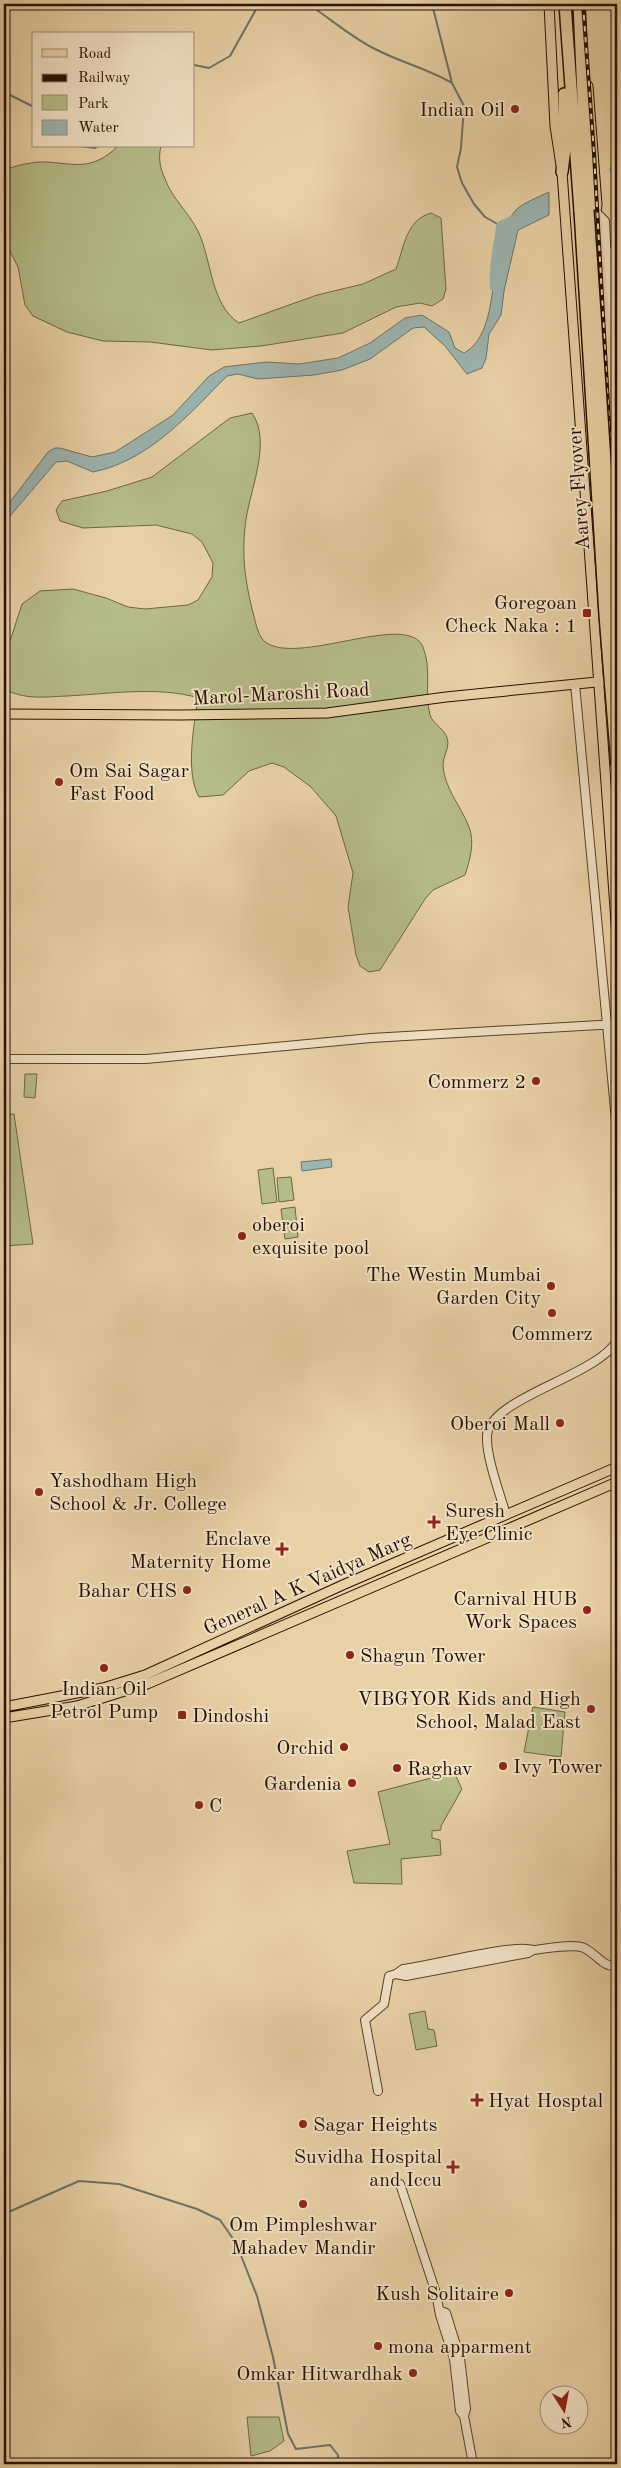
<svg xmlns="http://www.w3.org/2000/svg" width="621" height="2468" viewBox="0 0 621 2468" font-family="'Old Standard TT',serif">
  <style>
    .green { fill: #b5bc88; stroke: #6d6644 }
    .water { fill: #9bb5b1; stroke: #6c736a }
    .lines { fill: none; stroke-linecap: round; stroke-linejoin: round }
    .stream { stroke: #6c736a; stroke-width: 2 }
    .river { stroke: #9bb5b1; stroke-width: 10 }
    .minor-casing { stroke: #56412a; stroke-width: 10 }
    .major-casing { stroke: #251100; stroke-width: 11 }
    .highway-casing { stroke: #251100; stroke-width: 14 }
    .minor { stroke: #f1e1c5; stroke-width: 8 }
    .major { stroke: #e9d1a6; stroke-width: 9 }
    .highway { stroke: #e9d1a6; stroke-width: 11 }
    .rail-casing { stroke: #251100; stroke-width: 4 }
    .rail { stroke: #f1e1c5; stroke-width: 2; stroke-dasharray: 5.5; stroke-linecap: butt }
    .highway-bridge-casing { stroke: #251100; stroke-width: 14; stroke-linecap: butt }
    .highway-bridge { stroke: #e9d1a6; stroke-width: 11 }
    .poi-dot { fill: #8f2418; stroke: #f1e1c5; stroke-width: 2 }
    .labels { text-anchor: middle; stroke-width: 4; stroke-linejoin: round; paint-order: stroke }
    .poi-label { font-size: 20px; fill: #251100; stroke: #f1e1c5; text-anchor: end }
    .street-label { font-size: 20px; fill: #251100; stroke: #f1e1c5 }
  </style>
  <rect width="100%" height="100%" fill="#e9d1a6"/>
  <filter id="stains"><feTurbulence type="fractalNoise" baseFrequency=".004" numOctaves="4"/><feColorMatrix values="0 0 0 0 .2 0 0 0 0 .09 0 0 0 0 .02 0 0 0 .5 -.17"/></filter>
  <radialGradient id="worn" r=".72"><stop offset=".6" stop-color="#630" stop-opacity="0"/><stop offset="1" stop-color="#630" stop-opacity=".3"/></radialGradient>
  <!-- green -->
  <path class="green" d="M118 146H161C158 158 160 168 165 179 172 198 189 213 198 231 212 260 210 304 239 323L317 295 363 284 396 269C404 247 406 220 431 213L441 218 446 289 443 299 432 306 420 303 396 307 343 333 261 346 212 350 150 342 103 341 67 332 33 316 25 305 18 267 8 247 4 246V170C15 166 34 161 46 162 77 164 92 171 118 146Z
    M252 413C273 443 248 493 245 527 242 558 245 579 252 609 255 619 257 634 264 641 295 668 408 610 423 647 432 669 424 692 430 715 433 725 448 730 448 743 448 750 443 757 443 765 444 788 461 806 469 827 475 842 470 860 465 875L433 890 425 899 380 970 369 972 360 966 356 955 348 907 353 873 336 816 311 787 284 767 272 763 249 771 223 795 199 797C185 772 194 726 198 698 162 686 105 694 67 696 43 697 26 700 4 689V651L11 638 22 604 40 591 73 589 106 598 128 607 145 609 188 605 198 600 212 577 213 563 202 542 192 534 156 525 83 528 60 521 56 510 62 501 107 491 152 477 230 418Z
    M25 1074H37L35 1098 24 1097Z
    M14 1114 33 1244 4 1246V1115Z
    M273 1168 277 1202 262 1204 258 1170Z
    M291 1177 294 1200 279 1202 277 1178Z
    M295 1207 298 1237 285 1239 281 1209Z
    M533 1707 565 1712 561 1757 524 1752Z
    M454 1772 462 1789 441 1826V1830L432 1831V1838L440 1840 441 1855 401 1859 402 1884 354 1883 347 1851 390 1844 378 1792Z
    M425 2011 428 2029 434 2030 437 2046 416 2050 409 2014Z
    M247 2417H279L284 2441 270 2451 251 2456Z"/>
  <!-- water -->
  <path class="water" d="M549 192V215L518 230 504 291 501 315 489 334 486 358 482 368 467 374 445 346 424 327 413 328 370 359 342 370 314 375 258 379 238 374 227 376C189 414 149 461 93 472L67 461 56 462 4 523V510L48 452 55 448H60L92 457 115 452 173 415 209 376 224 367 266 362 299 364 338 358 370 343 405 318 422 315 449 332 455 348 464 353C504 332 485 246 515 211 522 203 539 197 549 192Z
    M331 1159 332 1167 302 1171 301 1162Z"/>
  <g class="lines">
    <!-- stream -->
    <path class="stream" d="M308 4C331 19 351 37 375 49 400 62 428 69 452 83
      M432 4 452 83 464 106 461 148 457 167 462 183 474 204 485 217 501 226
      M194 65 209 68 230 56 259 4
      M4 92 34 107
      M80 146 95 148 98 146
      M4 2214 79 2181 119 2184 197 2209 220 2220 236 2243 257 2296 273 2357 288 2434 296 2449 330 2445 338 2455V2464"/>
    <!-- river -->
    <path class="river" d="M614 170 617 164
      M495 287C493 264 499 248 501 226L520 217"/>
    <defs>
      <path id="minor" d="M596 212 605 221 611 344
        M602 256 617 250
        M575 684 617 1131
        M4 1059H146L371 1038 617 1024
        M506 1515C500 1494 486 1457 487 1436 489 1398 595 1377 617 1341
        M396 1974 403 1969C428 1966 516 1943 533 1950
        M378 2091 365 2020 384 2004 389 1976 396 1974 406 1976 528 1953 533 1950C545 1949 573 1943 584 1948 597 1954 601 1966 617 1967
        M400 2184 436 2293 440 2315 454 2359 460 2411 464 2416 473 2464
        M441 2311 446 2313 460 2358 466 2409 464 2416"/>
      <path id="major" d="M549 4 555 126 562 172 617 936
        M588 86 597 205 596 212 613 413 617 504
        M4 714 179 715 327 713 446 697 617 680
        M4 1707 103 1688 145 1675 345 1584 617 1467
        M4 1718 77 1706 147 1684 617 1482"/>
      <path id="highway" d="M565 4 580 211
        M579 4 588 210
        M562 172 565 148 564 94"/>
    </defs>
    <!-- minor casing -->
    <use href="#minor" class="minor-casing"/>
    <!-- major casing -->
    <use href="#major" class="major-casing"/>
    <!-- highway casing -->
    <use href="#highway" class="highway-casing"/>
    <!-- minor -->
    <use href="#minor" class="minor"/>
    <!-- major -->
    <use href="#major" class="major"/>
    <!-- highway -->
    <use href="#highway" class="highway"/>
    <defs>
      <path id="rail" d="M583 4 594 153 617 567"/>
    </defs>
    <!-- rail casing -->
    <use href="#rail" class="rail-casing"/>
    <!-- rail -->
    <use href="#rail" class="rail"/>
    <defs>
      <path id="highway-bridge" d="M588 210 617 638
        M580 211 605 615 617 765"/>
    </defs>
    <!-- highway-bridge casing -->
    <use href="#highway-bridge" class="highway-bridge-casing"/>
    <!-- highway-bridge -->
    <use href="#highway-bridge" class="highway-bridge"/>
  </g>
  <!-- markers -->
  <g class="poi-dot">
    <circle cx="515" cy="109" r="5"/>
    <rect x="582" y="608" width="10" height="10" rx="2.5"/>
    <circle cx="59" cy="782" r="5"/>
    <circle cx="536" cy="1081" r="5"/>
    <circle cx="242" cy="1236" r="5"/>
    <circle cx="551" cy="1286" r="5"/>
    <circle cx="552" cy="1313" r="5"/>
    <circle cx="560" cy="1423" r="5"/>
    <circle cx="39" cy="1492" r="5"/>
    <path d="M431.5 1514.5h5v5h5v5h-5v5h-5v-5h-5v-5h5z"/>
    <path d="M279.5 1541.5h5v5h5v5h-5v5h-5v-5h-5v-5h5z"/>
    <circle cx="187" cy="1590" r="5"/>
    <circle cx="587" cy="1610" r="5"/>
    <circle cx="350" cy="1655" r="5"/>
    <circle cx="104" cy="1668" r="5"/>
    <circle cx="591" cy="1709" r="5"/>
    <rect x="177" y="1710" width="10" height="10" rx="2.5"/>
    <circle cx="344" cy="1747" r="5"/>
    <circle cx="503" cy="1766" r="5"/>
    <circle cx="397" cy="1768" r="5"/>
    <circle cx="352" cy="1783" r="5"/>
    <circle cx="199" cy="1805" r="5"/>
    <path d="M474.5 2092.5h5v5h5v5h-5v5h-5v-5h-5v-5h5z"/>
    <circle cx="303" cy="2124" r="5"/>
    <path d="M450.5 2159.5h5v5h5v5h-5v5h-5v-5h-5v-5h5z"/>
    <circle cx="303" cy="2204" r="5"/>
    <circle cx="509" cy="2293" r="5"/>
    <circle cx="378" cy="2346" r="5"/>
    <circle cx="413" cy="2373" r="5"/>
  </g>
  <g class="labels">
    <!-- poi labels -->
    <g class="poi-label">
      <text x="505" y="116">Indian Oil</text>
      <text x="577" y="609">Goregoan<tspan x="577" dy="23">Check Naka : 1</tspan></text>
      <text x="69" y="777" text-anchor="start">Om Sai Sagar<tspan x="69" dy="23">Fast Food</tspan></text>
      <text x="526" y="1088">Commerz 2</text>
      <text x="252" y="1231" text-anchor="start">oberoi<tspan x="252" dy="23">exquisite pool</tspan></text>
      <text x="541" y="1281">The Westin Mumbai<tspan x="541" dy="23">Garden City</tspan></text>
      <text x="552" y="1340" text-anchor="middle">Commerz</text>
      <text x="550" y="1430">Oberoi Mall</text>
      <text x="49" y="1487" text-anchor="start">Yashodham High<tspan x="49" dy="23">School &amp; Jr. College</tspan></text>
      <text x="445" y="1517" text-anchor="start">Suresh<tspan x="445" dy="23">Eye Clinic</tspan></text>
      <text x="271" y="1545">Enclave<tspan x="271" dy="23">Maternity Home</tspan></text>
      <text x="177" y="1597">Bahar CHS</text>
      <text x="577" y="1605">Carnival HUB<tspan x="577" dy="23">Work Spaces</tspan></text>
      <text x="360" y="1662" text-anchor="start">Shagun Tower</text>
      <text x="104" y="1695" text-anchor="middle">Indian Oil<tspan x="104" dy="23">Petrol Pump</tspan></text>
      <text x="581" y="1705">VIBGYOR Kids and High<tspan x="581" dy="23">School, Malad East</tspan></text>
      <text x="192" y="1722" text-anchor="start">Dindoshi</text>
      <text x="334" y="1754">Orchid</text>
      <text x="513" y="1773" text-anchor="start">Ivy Tower</text>
      <text x="407" y="1775" text-anchor="start">Raghav</text>
      <text x="342" y="1790">Gardenia</text>
      <text x="209" y="1812" text-anchor="start">C</text>
      <text x="488" y="2107" text-anchor="start">Hyat Hosptal</text>
      <text x="313" y="2131" text-anchor="start">Sagar Heights</text>
      <text x="442" y="2163">Suvidha Hospital<tspan x="442" dy="23">and Iccu</tspan></text>
      <text x="303" y="2231" text-anchor="middle">Om Pimpleshwar<tspan x="303" dy="23">Mahadev Mandir</tspan></text>
      <text x="499" y="2300">Kush Solitaire</text>
      <text x="388" y="2353" text-anchor="start">mona apparment</text>
      <text x="403" y="2380">Omkar Hitwardhak</text>
    </g>
    <!-- street labels -->
    <g class="street-label">
      <text transform="translate(578 489) rotate(-94)" y="7">Aarey Flyover</text>
      <text transform="translate(281 693) rotate(-3)" y="7">Marol-Maroshi Road</text>
      <text transform="translate(307 1583) rotate(-24)" y="7">General A K Vaidya Marg</text>
    </g>
  </g>
  <!-- margin -->
  <rect width="621" height="2468" fill="none" stroke="#e9d1a6" stroke-width="20"/>
  <rect x="5" y="5" width="611" height="2458" fill="none" stroke="#251100" stroke-width="2.5"/>
  <rect x="10" y="10" width="601" height="2448" fill="none" stroke="#251100"/>
  <!-- legend -->
  <rect x="32" y="32" width="162" height="115" fill="#f1e1c5" stroke="#9f8e76"/>
  <rect x="42" y="49" width="25" height="8" fill="#e9d1a6" stroke="#9f8e76"/>
  <text x="78" y="58" font-size="15" fill="#251100">Road</text>
  <rect x="42" y="74" width="25" height="8" fill="#251100" stroke="#9f8e76"/>
  <text x="78" y="82" font-size="15" fill="#251100">Railway</text>
  <rect x="42" y="95" width="25" height="15" fill="#b5bc88" stroke="#9f8e76"/>
  <text x="78" y="108" font-size="15" fill="#251100">Park</text>
  <rect x="42" y="120" width="25" height="15" fill="#9bb5b1" stroke="#9f8e76"/>
  <text x="78" y="132" font-size="15" fill="#251100">Water</text>
  <!-- north arrow -->
  <g transform="translate(564 2410) rotate(169)"><circle r="24" fill="#f1e1c5" stroke="#9f8e76"/>
  <path d="M0-4L9 19L0 12L-9 19Z" fill="#8f2418"/>
  <text y="-8" font-size="14" font-weight="bold" text-anchor="middle" fill="#251100">N</text>
  </g>
  <rect width="100%" height="100%" filter="url(#stains)"/>
  <rect width="100%" height="100%" fill="url(#worn)"/>
</svg>
